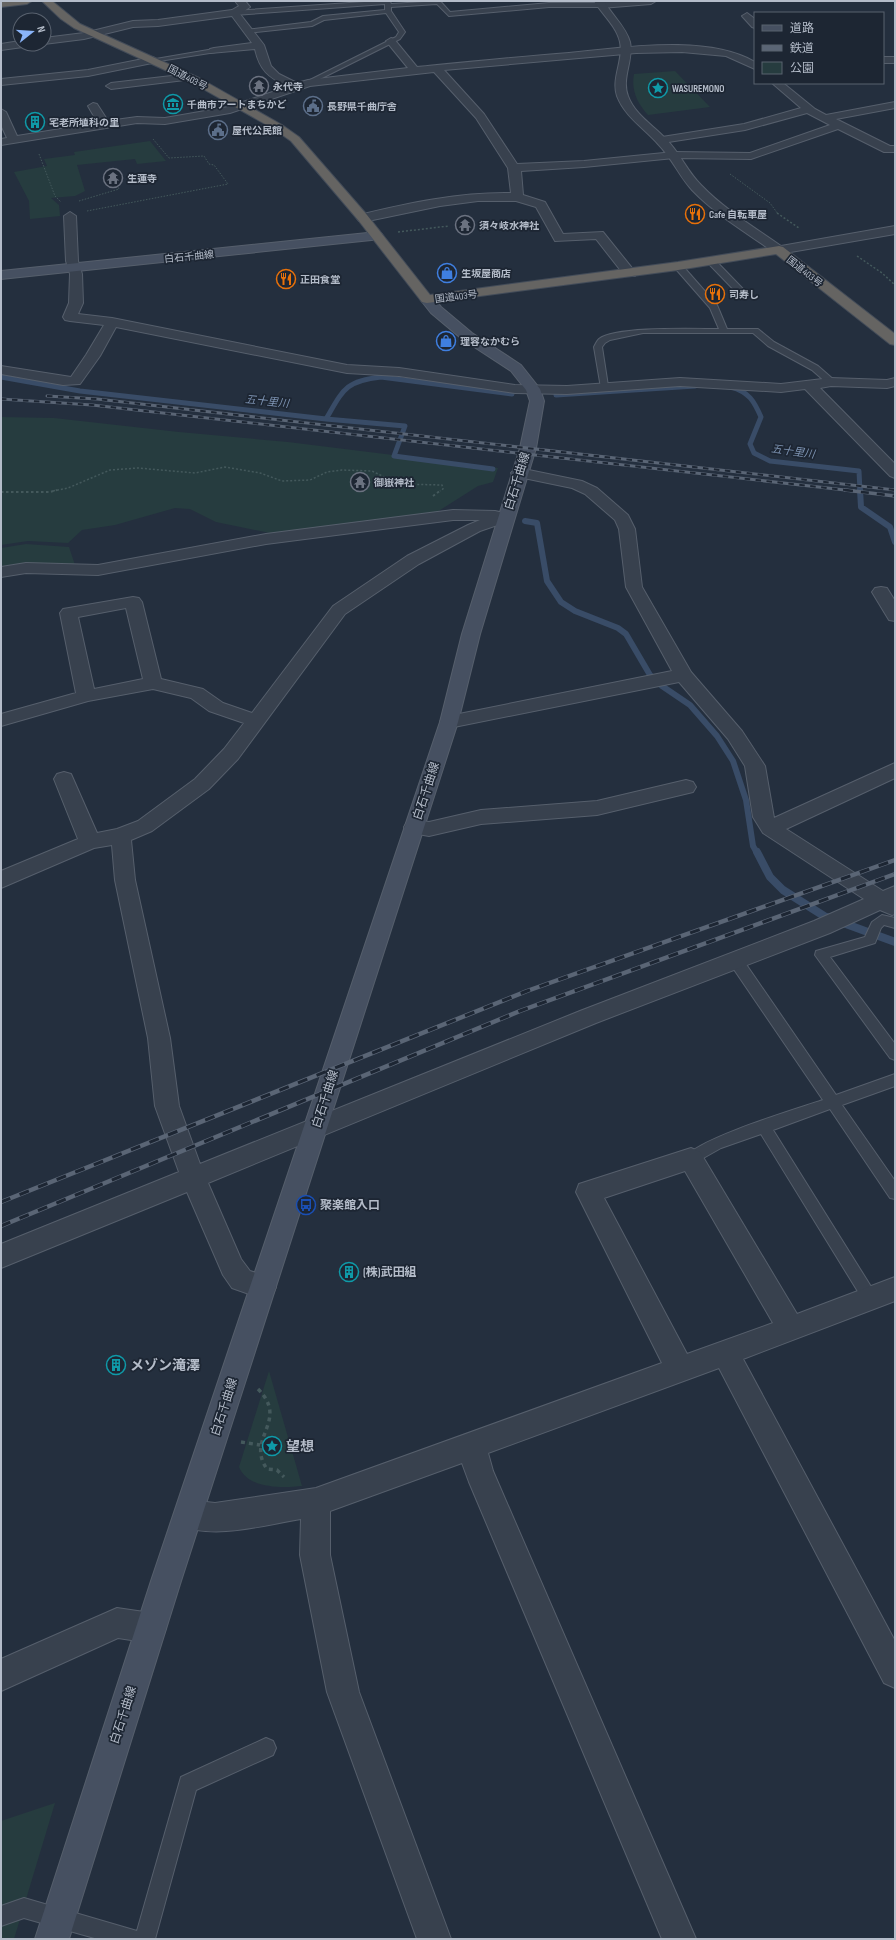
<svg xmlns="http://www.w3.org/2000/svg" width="896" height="1940" viewBox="0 0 896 1940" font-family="'Sofia Sans Condensed','Noto Sans JP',sans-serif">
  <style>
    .green { fill: #263c3f }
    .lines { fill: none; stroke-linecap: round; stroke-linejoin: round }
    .stream-far2 { stroke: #394c67; stroke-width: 5 }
    .stream-far1 { stroke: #394c67; stroke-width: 6 }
    .stream { stroke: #394c67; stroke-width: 8 }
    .service-casing { stroke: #565f6c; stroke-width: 2 }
    .minor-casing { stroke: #565f6c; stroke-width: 2 }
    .tertiary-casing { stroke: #565f6c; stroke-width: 2 }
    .secondary-casing { stroke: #565f6c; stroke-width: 2 }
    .trunk-casing { stroke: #434c59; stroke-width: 2 }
    .path-far3 { stroke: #44595c; stroke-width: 1; stroke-dasharray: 1.5 1.5; stroke-linecap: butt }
    .path-far2 { stroke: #44595c; stroke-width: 1.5; stroke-dasharray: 2 2; stroke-linecap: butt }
    .path-far1 { stroke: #44595c; stroke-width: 2; stroke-dasharray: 2.5 2.5; stroke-linecap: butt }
    .path { stroke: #44595c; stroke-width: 3.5; stroke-dasharray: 4 4; stroke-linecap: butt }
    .service { fill: #38414e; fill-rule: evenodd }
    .minor { fill: #38414e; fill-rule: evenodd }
    .tertiary { fill: #38414e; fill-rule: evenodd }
    .secondary { fill: #465061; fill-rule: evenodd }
    .trunk { fill: #656462; fill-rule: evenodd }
    .rail-far2-casing { stroke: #5a6575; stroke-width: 3 }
    .rail-far1-casing { stroke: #5a6575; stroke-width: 3.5 }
    .rail-casing { stroke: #5a6575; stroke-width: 4.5 }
    .rail-far2 { stroke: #1d2633; stroke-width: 2; stroke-dasharray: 5.5; stroke-linecap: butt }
    .rail-far1 { stroke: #1d2633; stroke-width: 2.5; stroke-dasharray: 8; stroke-linecap: butt }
    .rail { stroke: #1d2633; stroke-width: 3; stroke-dasharray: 10; stroke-linecap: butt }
    .labels { text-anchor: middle; stroke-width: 3.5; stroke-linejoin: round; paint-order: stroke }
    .far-street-label { font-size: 10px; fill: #b4bcc9; stroke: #1d2633 }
    .far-poi-label { font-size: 10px; font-weight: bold; fill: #b4bcc9; stroke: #1d2633; text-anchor: start }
    .far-water-label { font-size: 11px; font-style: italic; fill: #7c92b1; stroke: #1d2633 }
    .street-label { font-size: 12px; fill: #b4bcc9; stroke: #1d2633 }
    .poi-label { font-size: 12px; font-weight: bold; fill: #b4bcc9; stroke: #1d2633; text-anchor: start }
    .near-poi-label { font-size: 14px; font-weight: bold; fill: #b4bcc9; stroke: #1d2633; text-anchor: start }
  </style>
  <rect width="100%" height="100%" fill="#242f3e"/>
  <!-- green -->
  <path class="green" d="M675 71 710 107 648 115C637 103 631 90 634 74Z
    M150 141 166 161 137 164 135 159 77 165 85 191 75 196 51 198 59 205 60 216 30 219 29 201 14 172 47 166 44 159 75 155 74 152Z
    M1 417 54 418 179 432 288 442 498 468 493 482 478 486 437 512 275 534 216 522 190 509 175 508 115 525 82 530 68 543 28 541 1 545Z
    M26 544 69 547 75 565 26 563 1 566V548Z
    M269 1371 302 1486C282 1488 248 1489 239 1467Z
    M55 1803 14 1939H1V1821Z"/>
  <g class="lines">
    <!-- stream-far2 -->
    <path class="stream-far2" d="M1 377 80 391 326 419C343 390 345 381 381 377L512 394
      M731 387C749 392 754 401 761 417L750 444 754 453 770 461 859 471 860 491
      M556 395 695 386
      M326 419 405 426 394 456 493 469"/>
    <!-- stream-far1 -->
    <path class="stream-far1" d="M860 490 861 507 890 527 895 542
      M525 521 537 523 547 581 561 602 575 611 618 628 626 634 650 675 662 686 690 705 717 736 733 761 746 800 753 846 757 853"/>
    <!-- stream -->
    <path class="stream" d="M757 852 770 877 783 890 824 916 895 942"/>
    <defs>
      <path id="service" d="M379 1H390L391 4 440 1 450 12 549 3H601L604 5 601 7H549L449 16 437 4 391 7V11L405 32 400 39 308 85 305 83 306 82 396 37 399 32 386 13 324 20 312 26 247 33 245 32V30L311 22 323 16 385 10V4L234 15 231 13 234 11Z
        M214 49 216 50V52L153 62 150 60Z
        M708 259H714L743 289V293H737L708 263Z
        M675 264H681L717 305 727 329H758L774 342 818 366 834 380V384H828L812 370 768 346 753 333H643L610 340 605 343 602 347 608 386 607 388H601L594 347C595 345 597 341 599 339 615 326 696 329 719 329L710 308 675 268Z
        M882 915 895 918V928L884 925 881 928 875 943 830 957 895 1044V1060L890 1058 815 955 816 951 865 937 872 922Z
        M736 956 741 957 836 1095 895 1074V1086L842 1105 895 1181V1199L890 1198 830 1109 773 1130 875 1293 878 1298 875 1303 870 1305 865 1303 761 1134 721 1148 691 1165 686 1163 684 1159C693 1140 799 1108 823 1100L731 965 730 961 731 957Z
        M266 1738 273 1741 276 1748 273 1755 196 1790 155 1939H98L24 1918 1 1926V1906L24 1898 137 1931 181 1777Z"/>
      <path id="minor" d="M235 1H245L250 7 240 14 264 45 271 66 279 74 297 83 308 80 408 68 386 41 391 38 394 39 417 67C468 62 518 57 569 53 624 48 706 34 755 62V69L726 56 682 52 636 53 444 70 484 114 517 164 584 161 674 152 750 153 830 125 807 113 745 130 662 143 656 140 662 137 744 124 801 108 772 83H783L815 109 826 115 895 102V108L836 119 890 146H895V152H884L838 129 751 159 674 158 584 167 521 171 523 195 545 202 563 234 603 232 636 273 635 276H625L596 239 555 241 536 207 516 201H478L440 206 363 222 359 221 357 218 359 215C408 203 460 192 511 193L508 168 476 118 434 72 310 86 230 113 165 124 137 123 1 145V139L7 138 1 125V109L6 112 17 136 98 123 88 106 93 103 97 104 108 121 137 117 165 118 228 107 287 87C268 76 260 71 255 49L210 53 209 51 210 49 214 48 252 43 232 16 158 26 133 27 84 39 44 44V38L84 33 133 21 158 20 232 10 239 6Z
        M616 1H656L651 4 601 8 596 5 601 2Z
        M747 13 755 19V28L752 27 742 16Z
        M20 41V44H28L23 47 1 50V44Z
        M153 57 158 60 157 62 88 76 1 85V79L88 70Z
        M883 57H895V63H883Z
        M189 74 194 77 193 79 111 89 106 86 111 83Z
        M70 212 76 216 78 261 82 274 83 303 78 314 112 318 347 365 399 368 515 385 567 386 680 378 781 384 831 378 887 380 895 378V386L887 388 831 386 820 388 895 464V478L890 476 805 389 781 392 680 386 567 394 515 393 399 376 347 373 116 327 100 356 80 384 63 385 1 374V366L71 377 86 355 104 325 70 321 65 320 63 317 69 303 70 274 66 261 64 216Z
        M519 468 582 481 597 488 628 515 635 529 642 587 691 672 742 731 765 766 774 818 895 763V778L786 829 883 891 895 886V914L892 915 880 910 830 933 596 1023 208 1183 241 1259 250 1271 272 1278 276 1287 272 1296 263 1299 232 1288 223 1275 187 1192 1 1268V1244L179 1172 155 1106 148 1038 115 880 112 845 94 848 1 888V871L78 839 54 779 57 774 64 772 71 774 97 833 117 829 138 821 195 779 224 749 244 723 209 711 191 698 153 689 88 701 1 726V714L76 693 60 613 63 609 69 608 133 597 139 598 142 602 161 679 203 689 223 703 252 713 333 606 407 556 468 525 480 520H453L266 544 98 575 26 573 1 577V567L26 563 98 565 266 534 453 510 495 511C501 513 506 512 512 514L514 517 512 520 480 531 419 564 345 614 238 759 209 789 152 831 131 840 135 880 170 1038 179 1106 200 1164 580 1011 814 921 864 899 763 833 753 817 745 766 728 739 679 682 449 728 442 726 440 722 442 718 449 716 672 671 626 587 619 529 615 520 585 494 572 488 514 476 511 473 514 470ZM126 608 143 679 94 689 78 617Z
        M881 587 887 588 895 601V621L889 620 872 592 875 588Z
        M686 780 693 782 696 787 693 792 597 815 481 824 429 836 407 832 404 827 407 822 414 820 429 822 481 810 597 801Z
        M691 1148 700 1152 797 1314 895 1277V1301L743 1359 895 1641V1688L884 1683 719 1368 488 1453 493 1471 696 1939H662L469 1482 462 1463 330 1511V1555L359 1692 451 1939H417L327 1692 300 1555 301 1519C263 1525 215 1540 179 1525L174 1515 179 1505 189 1500 215 1503 316 1488 662 1363 576 1192 579 1184ZM685 1171 773 1323 687 1354 604 1198Z
        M117 1608 151 1613 162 1617 166 1628 162 1639 151 1643 118 1638 1 1691V1659Z"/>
      <path id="tertiary" d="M594 1H604C611 14 626 27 630 42 634 60 621 78 628 96 635 115 653 125 666 139 680 153 687 171 701 185 724 209 754 227 781 246L895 226V234L779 254 775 253C747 233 716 215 692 190 679 176 672 158 658 144 644 128 625 117 617 96 611 78 624 60 620 42 617 27 602 14 594 1Z"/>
      <path id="secondary" d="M377 232 381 233 383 236 381 239 1 279V271Z
        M427 295 432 296 441 307 472 333 521 365 540 389 544 401 536 448 480 634 458 722 181 1581 69 1939H35L151 1581 440 722 462 634 520 448 530 401 526 390 511 371 462 339 431 313 420 299 422 296Z"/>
      <path id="trunk" d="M1 1H32L27 4 1 7Z
        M42 1H52L80 24 199 78 282 125 299 137 367 215 430 295 678 262 779 246 783 247 895 334V345L890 344 776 254 678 270 427 303 422 302 359 221 291 141 274 129 191 82 74 28 61 19Z"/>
    </defs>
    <!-- service casing -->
    <use href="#service" class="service-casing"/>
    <!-- minor casing -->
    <use href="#minor" class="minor-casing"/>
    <!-- tertiary casing -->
    <use href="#tertiary" class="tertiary-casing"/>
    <!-- secondary casing -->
    <use href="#secondary" class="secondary-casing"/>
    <!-- trunk casing -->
    <use href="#trunk" class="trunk-casing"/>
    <!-- path-far3 -->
    <path class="path-far3" d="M39 154 55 196 61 202
      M730 174 770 203 778 214
      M79 201 119 189 117 185
      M87 211 228 184 214 165 209 164 204 156 169 158 153 139"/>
    <!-- path-far2 -->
    <path class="path-far2" d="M777 213 799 228
      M398 232 449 226
      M857 256 882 273 895 285
      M53 491 68 488 110 470 138 468 195 473 225 467 260 473 282 481 310 480 327 472 342 470 372 471 399 484 442 485 443 489 440 491"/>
    <!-- path-far1 -->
    <path class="path-far1" d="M1 492H50L57 490
      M433 496 441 490"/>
    <!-- path -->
    <path class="path" d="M258 1389C290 1421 245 1438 267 1469L277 1470 284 1477
      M241 1442 260 1445"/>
    <!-- service -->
    <use href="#service" class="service"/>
    <!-- minor -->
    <use href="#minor" class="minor"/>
    <!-- tertiary -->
    <use href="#tertiary" class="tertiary"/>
    <!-- secondary -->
    <use href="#secondary" class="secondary"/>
    <!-- trunk -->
    <use href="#trunk" class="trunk"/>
    <defs>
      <path id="rail-far2" d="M47 396 97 399 895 490
        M1 399 92 405 854 491"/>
      <path id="rail-far1" d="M845 490 895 496"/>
      <path id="rail" d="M1 1202 527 991 895 860
        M1 1226 520 1011 895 874"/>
    </defs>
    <!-- rail-far2 casing -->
    <use href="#rail-far2" class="rail-far2-casing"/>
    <!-- rail-far1 casing -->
    <use href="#rail-far1" class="rail-far1-casing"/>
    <!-- rail casing -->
    <use href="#rail" class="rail-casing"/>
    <!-- rail-far2 -->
    <use href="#rail-far2" class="rail-far2"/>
    <!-- rail-far1 -->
    <use href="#rail-far1" class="rail-far1"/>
    <!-- rail -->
    <use href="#rail" class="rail"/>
  </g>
  <!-- icons -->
  <defs>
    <symbol id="temple-ring" viewBox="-11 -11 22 22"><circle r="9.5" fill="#1d2633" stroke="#6b7280" stroke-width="1.5"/><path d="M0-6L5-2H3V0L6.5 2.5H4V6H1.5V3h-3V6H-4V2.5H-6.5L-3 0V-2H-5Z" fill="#6b7280"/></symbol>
    <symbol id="sight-ring" viewBox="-11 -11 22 22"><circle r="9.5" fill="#1d2633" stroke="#0f9aa8" stroke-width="1.5"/><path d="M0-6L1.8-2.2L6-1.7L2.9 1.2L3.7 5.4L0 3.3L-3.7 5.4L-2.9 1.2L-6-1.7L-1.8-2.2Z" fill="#0f9aa8"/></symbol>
    <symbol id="museum-ring" viewBox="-11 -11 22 22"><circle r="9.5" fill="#1d2633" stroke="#0f9aa8" stroke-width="1.5"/><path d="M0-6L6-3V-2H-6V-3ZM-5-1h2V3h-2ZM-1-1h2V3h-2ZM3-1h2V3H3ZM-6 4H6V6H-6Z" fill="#0f9aa8"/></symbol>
    <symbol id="civic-ring" viewBox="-11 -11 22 22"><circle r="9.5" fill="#1d2633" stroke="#5c6f8a" stroke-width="1.5"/><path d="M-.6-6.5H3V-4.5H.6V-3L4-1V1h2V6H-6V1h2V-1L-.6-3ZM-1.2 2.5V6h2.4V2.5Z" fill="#5c6f8a"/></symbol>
    <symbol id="building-ring" viewBox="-11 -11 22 22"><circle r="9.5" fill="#1d2633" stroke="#0f9aa8" stroke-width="1.5"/><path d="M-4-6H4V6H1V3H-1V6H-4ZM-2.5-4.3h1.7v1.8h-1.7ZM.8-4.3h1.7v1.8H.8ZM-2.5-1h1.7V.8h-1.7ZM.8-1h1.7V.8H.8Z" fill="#0f9aa8"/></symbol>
    <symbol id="restaurant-ring" viewBox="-11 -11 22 22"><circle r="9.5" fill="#1d2633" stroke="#e8710a" stroke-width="1.5"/><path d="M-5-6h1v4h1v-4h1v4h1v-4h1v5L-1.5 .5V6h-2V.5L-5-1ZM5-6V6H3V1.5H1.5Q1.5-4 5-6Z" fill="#e8710a"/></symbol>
    <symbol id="shop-ring" viewBox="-11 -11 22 22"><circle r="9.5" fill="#1d2633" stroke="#3f7fe0" stroke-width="1.5"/><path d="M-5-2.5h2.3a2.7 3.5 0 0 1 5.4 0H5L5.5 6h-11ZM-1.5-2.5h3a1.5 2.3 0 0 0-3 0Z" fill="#3f7fe0"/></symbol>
    <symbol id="bus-ring" viewBox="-11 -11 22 22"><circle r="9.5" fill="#1d2633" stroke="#1a4fb4" stroke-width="1.5"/><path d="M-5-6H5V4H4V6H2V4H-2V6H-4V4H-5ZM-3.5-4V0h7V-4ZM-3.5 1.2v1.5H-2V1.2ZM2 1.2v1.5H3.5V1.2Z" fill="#1a4fb4"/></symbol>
  </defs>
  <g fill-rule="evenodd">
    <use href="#temple-ring" x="248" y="75" width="22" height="22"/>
    <use href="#sight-ring" x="647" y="77" width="22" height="22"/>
    <use href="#museum-ring" x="162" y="93" width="22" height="22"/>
    <use href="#civic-ring" x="302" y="95" width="22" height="22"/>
    <use href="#building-ring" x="24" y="111" width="22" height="22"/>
    <use href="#civic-ring" x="207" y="119" width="22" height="22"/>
    <use href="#temple-ring" x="102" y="167" width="22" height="22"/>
    <use href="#restaurant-ring" x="684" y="203" width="22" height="22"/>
    <use href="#temple-ring" x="454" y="214" width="22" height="22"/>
    <use href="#shop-ring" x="436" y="262" width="22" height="22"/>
    <use href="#restaurant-ring" x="275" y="268" width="22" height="22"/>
    <use href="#restaurant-ring" x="704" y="283" width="22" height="22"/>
    <use href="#shop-ring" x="435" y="330" width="22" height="22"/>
    <use href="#temple-ring" x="349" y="471" width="22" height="22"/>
    <use href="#bus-ring" x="295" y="1194" width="22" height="22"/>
    <use href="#building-ring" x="338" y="1261" width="22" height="22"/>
    <use href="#building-ring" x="105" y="1354" width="22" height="22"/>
    <use href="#sight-ring" x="261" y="1435" width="22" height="22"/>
  </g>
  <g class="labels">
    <!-- far-street labels -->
    <g class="far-street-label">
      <text transform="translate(188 77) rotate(27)" y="4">国道403号</text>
      <text transform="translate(189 256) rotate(-6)" y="4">白石千曲線</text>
      <text transform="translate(805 271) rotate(38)" y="4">国道403号</text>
      <text transform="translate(456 296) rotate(-7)" y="4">国道403号</text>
    </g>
    <!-- far-poi labels -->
    <g class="far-poi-label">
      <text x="273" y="90">永代寺</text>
      <text x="672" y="92">WASUREMONO</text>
      <text x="187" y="108">千曲市アートまちかど</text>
      <text x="327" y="110">長野県千曲庁舎</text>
      <text x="49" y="126">宅老所埴科の里</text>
      <text x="232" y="134">屋代公民館</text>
      <text x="127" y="182">生蓮寺</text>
      <text x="709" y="218">Cafe 自転車屋</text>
      <text x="479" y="229">須々岐水神社</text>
      <text x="461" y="277">生坂屋商店</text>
      <text x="300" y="283">正田食堂</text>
      <text x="729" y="298">司寿し</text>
      <text x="460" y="345">理容なかむら</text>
      <text x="374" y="486">御嶽神社</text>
    </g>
    <!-- far-water labels -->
    <g class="far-water-label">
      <text transform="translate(267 401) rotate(6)" y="4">五十里川</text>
      <text transform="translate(793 451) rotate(8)" y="4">五十里川</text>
    </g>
    <!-- street labels -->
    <g class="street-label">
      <text transform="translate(517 481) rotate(-73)" y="4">白石千曲線</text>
      <text transform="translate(426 791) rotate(-72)" y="4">白石千曲線</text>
      <text transform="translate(325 1099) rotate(-72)" y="4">白石千曲線</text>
      <text transform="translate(224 1407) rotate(-72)" y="4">白石千曲線</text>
      <text transform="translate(123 1715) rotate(-72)" y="4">白石千曲線</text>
    </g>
    <!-- poi labels -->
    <g class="poi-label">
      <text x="320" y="1209">聚楽館入口</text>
      <text x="363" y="1276">(株)武田組</text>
    </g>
    <!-- near-poi labels -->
    <g class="near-poi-label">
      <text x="130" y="1370">メゾン滝澤</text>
      <text x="286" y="1451">望想</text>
    </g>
  </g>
  <!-- border -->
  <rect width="896" height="1940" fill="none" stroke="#b4bcc9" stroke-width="4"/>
  <!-- legend -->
  <rect x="754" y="12" width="130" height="72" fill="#1d2633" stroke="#59626f"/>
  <rect x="762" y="25" width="20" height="6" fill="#465061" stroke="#59626f"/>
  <text x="790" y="32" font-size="12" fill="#b4bcc9">道路</text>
  <rect x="762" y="45" width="20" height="6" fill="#5a6575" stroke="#59626f"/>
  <text x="790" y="52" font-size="12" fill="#b4bcc9">鉄道</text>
  <rect x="762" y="62" width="20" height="12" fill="#263c3f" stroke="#59626f"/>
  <text x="790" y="72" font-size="12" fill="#b4bcc9">公園</text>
  <!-- north arrow -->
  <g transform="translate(32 32) rotate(73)"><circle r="19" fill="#1d2633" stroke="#59626f"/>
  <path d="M0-3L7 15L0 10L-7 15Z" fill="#8ab4f8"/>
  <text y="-6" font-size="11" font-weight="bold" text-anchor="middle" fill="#b4bcc9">N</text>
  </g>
</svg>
